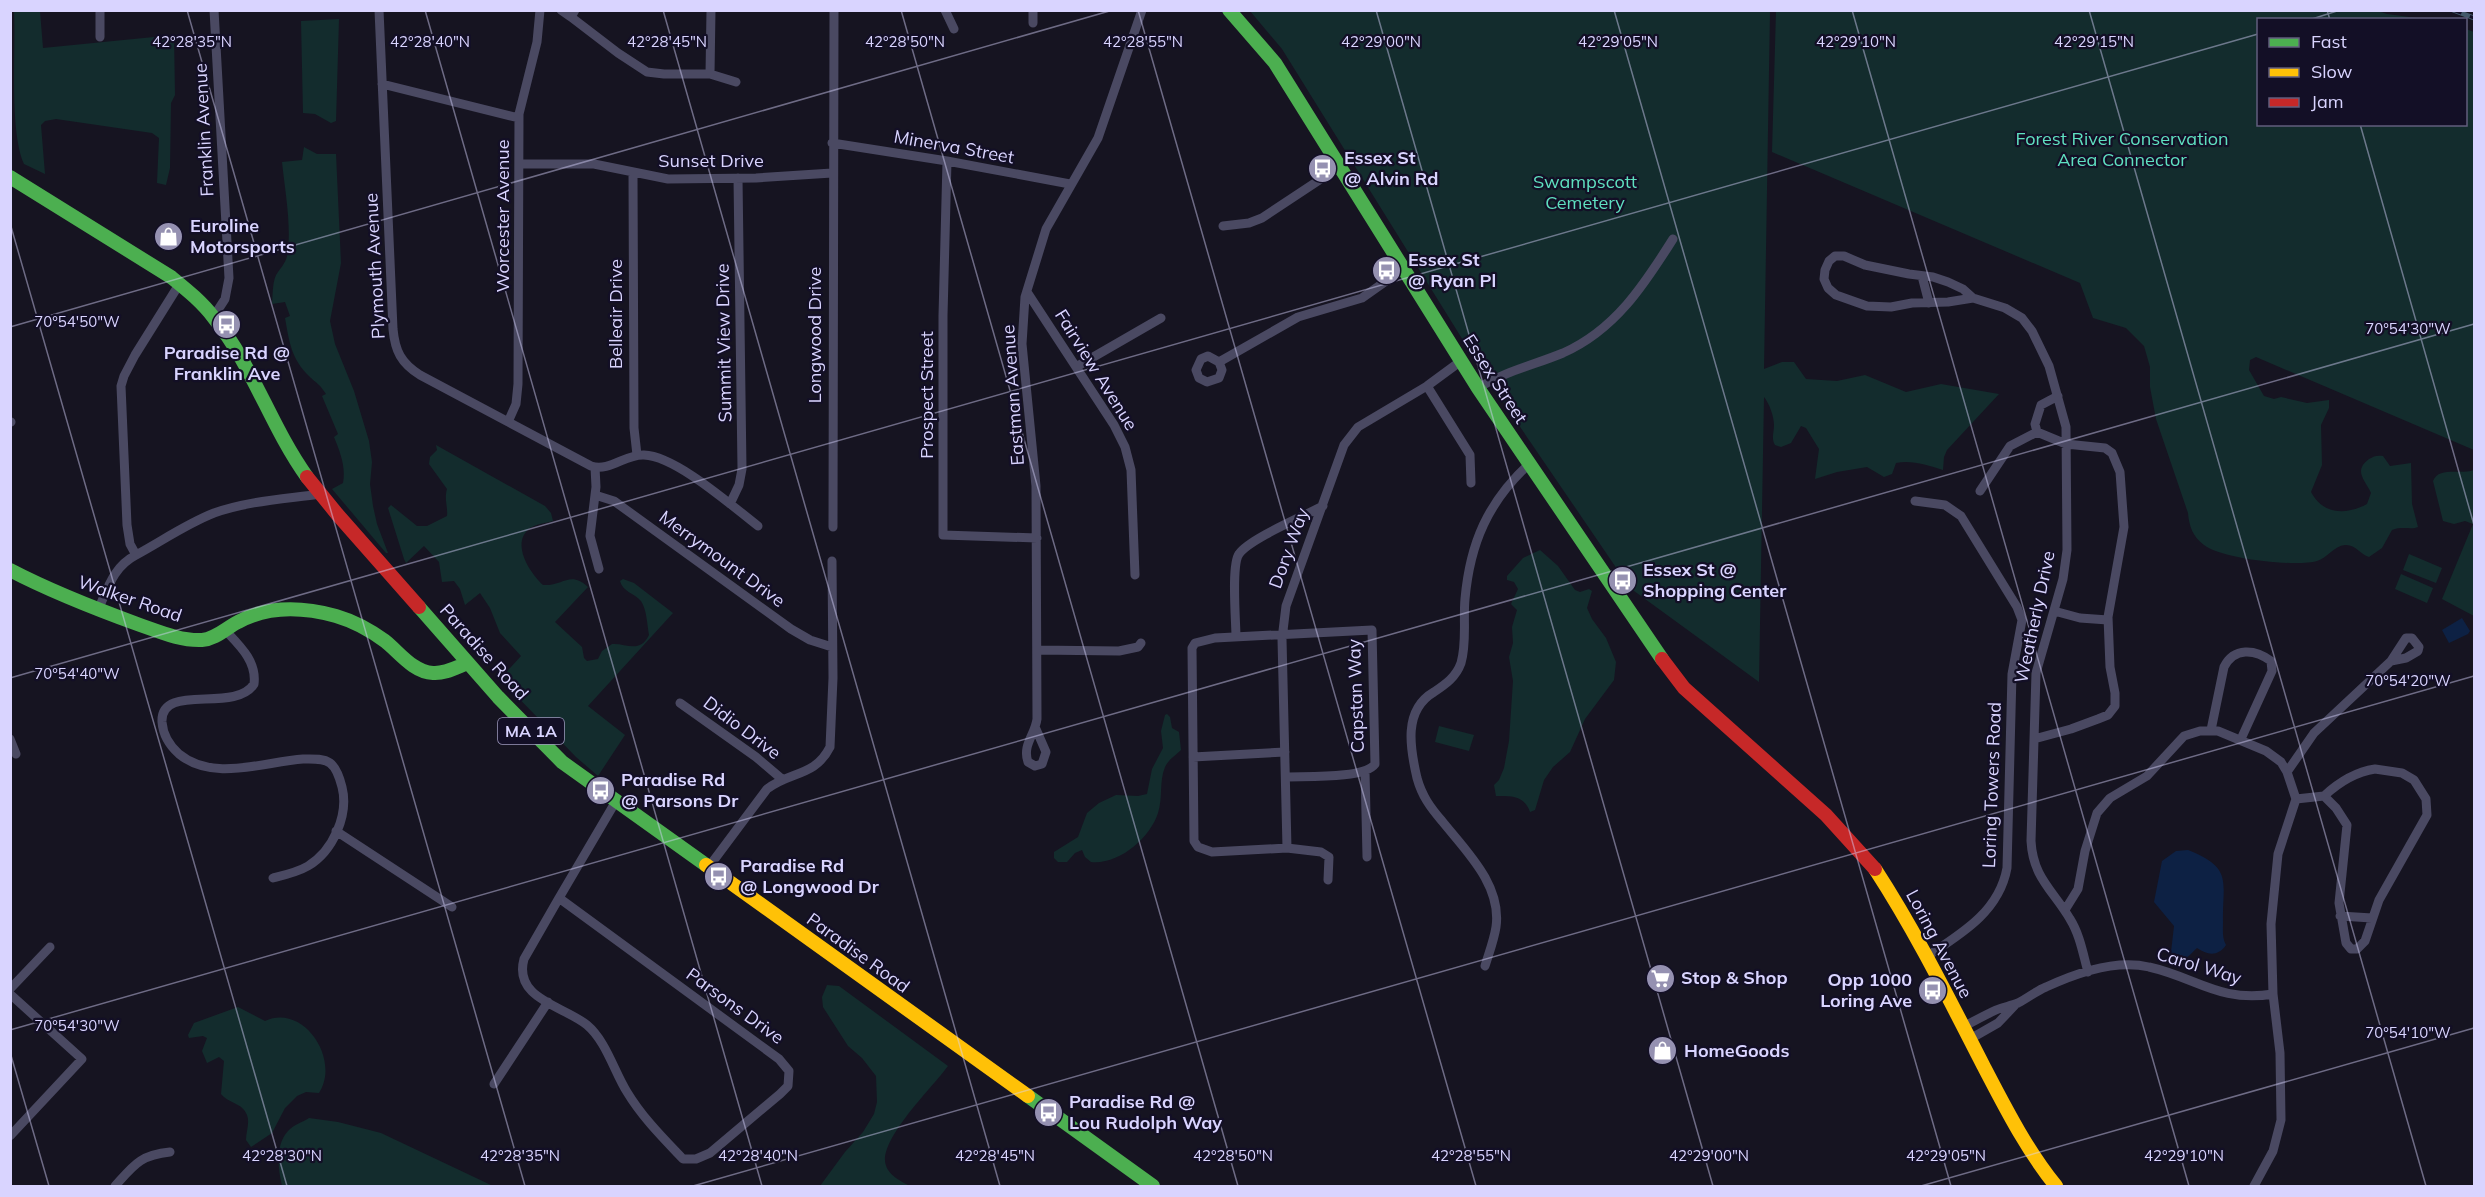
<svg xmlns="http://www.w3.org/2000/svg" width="2485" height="1197" viewBox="0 0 2485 1197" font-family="Mulish,sans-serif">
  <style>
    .green { fill: #132c2d }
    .water { fill: #0d2144 }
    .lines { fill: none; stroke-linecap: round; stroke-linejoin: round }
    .street { stroke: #4a4962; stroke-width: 9 }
    .fast { stroke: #4caf50; stroke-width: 14 }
    .slow { stroke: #ffc107; stroke-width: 14 }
    .jam { stroke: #c62828; stroke-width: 14 }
    .rail-casing { stroke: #43596b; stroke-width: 5 }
    .rail { stroke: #130f26; stroke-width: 3; stroke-dasharray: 9; stroke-linecap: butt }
    .ticks { fill: none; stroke: #d9d4ff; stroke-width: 1.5; stroke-opacity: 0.45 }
    .labels { text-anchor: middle; stroke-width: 4.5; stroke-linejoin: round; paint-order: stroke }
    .shield { fill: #130f26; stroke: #9e99be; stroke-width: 1.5 }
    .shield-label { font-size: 16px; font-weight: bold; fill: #d9d4ff }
    .street-label { font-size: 18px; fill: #d9d4ff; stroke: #130f26 }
    .park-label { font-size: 18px; fill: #5fe0c0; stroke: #130f26 }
    .poi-label { font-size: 18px; font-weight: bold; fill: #d9d4ff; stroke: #130f26; text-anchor: start }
    .ticks-label { font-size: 15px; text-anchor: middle; fill: #d9d4ff; stroke: #130f26; stroke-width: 4.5; stroke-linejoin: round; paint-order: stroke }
  </style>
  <rect width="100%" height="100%" fill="#161421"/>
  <!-- green -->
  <path class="green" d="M14 11H40L43 48 174 35 175 95 171 103 170 168 166 185 157 183 159 138 152 133 56 119 45 121 41 125 45 174 24 164C9 130 16 51 14 11Z
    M1250 11H1770L1764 369 1782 362H1794L1806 379 1837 381 1865 375 1906 392 1941 384 1999 394 1947 450 1944 457 1943 470C1927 465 1912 460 1896 463L1892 474 1884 477 1867 467 1837 472 1815 479 1819 449 1806 428 1801 426 1791 443 1781 447 1775 445C1771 438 1774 433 1774 425 1774 416 1769 403 1764 397L1759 682 1630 588 1484 374 1282 49Z
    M2378 11 2387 14 2424 19 2258 20V124H2466V29L2474 32V450L2256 357 2250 360 2249 370 2264 396 2274 399 2281 397 2307 403 2329 400V408L2321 425 2322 465 2311 492C2323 515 2347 515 2367 504L2371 493C2365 480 2353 471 2369 459 2374 456 2377 455 2383 456L2390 466 2411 463 2412 504 2418 527C2412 530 2402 526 2392 530L2382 548 2369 557C2360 554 2355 544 2345 545 2334 546 2327 558 2317 561 2296 567 2221 559 2204 545 2193 537 2189 526 2188 513L2156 419 2150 387V367L2144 346 2126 328 2093 318 2080 283 1772 152 1776 11Z
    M339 19 336 121 331 123 315 114 303 113 301 21Z
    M304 147 317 154H336L341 263 330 321 335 344 354 391 369 441 372 462 370 484 373 506 377 524 388 553H386L332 489 343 483C346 466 340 452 334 437L338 434 322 396 326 394C319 383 317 384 309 376 291 359 289 340 285 318L290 316 285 302 272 304C273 295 272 279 278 272 283 265 287 261 288 251 291 222 285 191 282 162L302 160Z
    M436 445 545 506 551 513 553 521C546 523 536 524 530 528 510 543 530 573 543 585 564 586 570 570 588 587L555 622 582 647 584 658 587 661 598 659 602 651 612 644C626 643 640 654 649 635 647 625 647 610 641 601 634 593 623 592 620 581L623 579 634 583 673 613 588 706 625 735 598 776 576 757 500 679 521 656 500 633 490 608 480 593 465 605 460 589 454 581 442 582 439 562 424 546 406 563 404 559 388 508 391 505 417 526H427L447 516C448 507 444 499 447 489L429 464 430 457 437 450Z
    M2474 470V616L2442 599 2473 524 2465 521 2454 524 2443 521 2433 481C2439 466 2460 475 2474 470Z
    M1540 550 1558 566 1575 590 1580 592 1589 589 1592 591 1587 608 1592 619 1606 638 1616 662 1614 680 1585 719 1570 752 1553 767 1544 780 1535 810 1530 812C1524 795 1511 796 1496 796L1494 785 1499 780 1504 768 1509 741 1513 681 1509 657 1513 643 1512 627 1517 610 1511 604 1518 589 1514 582 1507 580V576L1523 558Z
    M2409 554 2442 568 2436 583 2403 570Z
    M2401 574 2433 588 2427 603 2395 589Z
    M1167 714 1170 717 1172 728 1179 732 1181 750C1175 756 1169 759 1165 767 1159 781 1163 798 1158 813 1150 838 1119 865 1091 862L1085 857 1082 850 1075 853 1067 862H1058L1054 858V852L1078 837 1087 813 1099 803 1116 795 1138 796 1147 794 1152 769 1163 748 1161 731 1165 715Z
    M1439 726 1474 735 1469 751 1435 742Z
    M827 985 839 986 948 1066C932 1088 884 1134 885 1161 886 1174 900 1181 910 1186H820L845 1152 863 1132 874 1114 877 1102 876 1076 862 1058 848 1046 823 1007 822 997Z
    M238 1007 265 1021C303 1003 341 1059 319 1093L306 1092 297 1096 285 1108 272 1133 251 1147 246 1140C246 1132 250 1123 247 1115 243 1103 228 1103 221 1094L224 1061 219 1057 207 1063 202 1051 207 1038 203 1036 189 1038 188 1035 194 1023Z
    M309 1118 338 1122 381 1133 493 1186H282C278 1169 275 1145 288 1131 293 1125 303 1122 309 1118Z"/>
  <!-- water -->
  <path class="water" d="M2462 618 2470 631 2468 634 2449 643 2442 630Z
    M2188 850C2234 868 2222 882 2223 922 2223 930 2222 938 2226 945 2218 957 2207 955 2197 948 2190 954 2187 961 2175 959L2171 952 2174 926 2154 902 2162 861 2176 851Z"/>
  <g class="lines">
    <!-- street -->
    <path class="street" d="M100 10V37
      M214 10 229 278 225 299 214 316
      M379 10 393 329C395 351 401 363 420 375L591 466C610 472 625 454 644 455 676 456 732 506 758 526
      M561 10 571 17 575 10
      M945 10 954 29
      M1033 10V23
      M571 17 618 53 647 72 664 74H710L736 82
      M710 74 711 10
      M382 84 519 118
      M832 143 947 161 1070 184
      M947 161 943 316V535L1037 538
      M519 164H594L668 179 756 178 832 173
      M633 173 634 428 637 455
      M1223 226 1249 223 1262 218 1339 167
      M1922 276 1929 303
      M1027 292 1114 425 1125 447 1131 470 1135 575
      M1973 298 1948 302 1912 303 1891 307 1867 306 1836 295 1828 288 1824 279 1825 270 1829 261 1835 256H1844L1865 265 1909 274 1933 277 1948 282 1963 289 1973 298 2005 308 2022 318 2032 331 2049 366 2066 427 2067 550 2063 579 2036 673 2031 841C2033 878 2053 890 2070 919 2080 935 2083 954 2088 972
      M1219 362 1222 370 1219 378 1207 382 1199 378 1196 370 1201 359 1208 356 1219 362 1298 317 1362 298 1403 269
      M1076 367 1161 318
      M1427 386 1470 455 1471 483
      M1478 388C1506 371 1534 365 1563 353 1615 330 1644 285 1673 239
      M10 422H11
      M508 422 516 404 518 384 519 114 537 42 540 10
      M2037 432 2035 424 2041 405 2058 396
      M595 467 596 487 590 536 599 569
      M1980 491 2010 446 2037 432 2066 444 2105 448 2112 453 2120 472 2124 527 2108 617 2110 667 2115 693V706L2108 715 2098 719 2071 729 2034 739
      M595 495 614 501 791 629 810 640 832 647
      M1915 501 1945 505 1961 516 2017 607 2022 620 2012 674 2007 868C1999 912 1961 934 1926 957
      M730 504 739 485 742 469 738 178
      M833 527 834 10
      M136 555C162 541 186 524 214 513 248 501 285 499 320 494
      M98 610C108 588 113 567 136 555L130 544 127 525 121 386 124 376 135 355 180 283
      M2054 611 2080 618 2108 620
      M225 630C239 645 257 661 254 684 235 714 160 682 162 722 163 735 170 746 179 754 213 782 263 762 303 759 311 759 323 758 330 763 337 768 340 779 342 787 349 815 333 851 308 866 298 872 285 875 273 878
      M1236 637C1236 622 1231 565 1239 554 1249 539 1304 516 1323 506
      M1037 650 1119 651 1138 647 1141 643
      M680 703 756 757 783 780
      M1036 729 1046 752 1042 764 1035 766 1028 762C1022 745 1035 735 1037 719L1036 486 1022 344 1025 297 1046 229 1098 138 1142 10
      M2211 730 2224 667C2234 647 2255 649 2271 661L2272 671 2241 739
      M10 739 16 754
      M1193 757 1285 752
      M2375 769 2402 773 2414 780 2426 799 2427 815 2379 900 2365 941 2357 949H2351L2346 943 2339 903 2347 825 2336 808 2324 796C2338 783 2355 772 2375 769Z
      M1365 771 1367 857
      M2287 772 2314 733 2391 661 2406 638H2412L2419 647 2418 651 2406 658 2391 661
      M1286 777C1306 776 1364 779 1375 764L1372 630 1215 638 1195 643 1192 648 1194 841 1198 847 1212 852 1287 848 1321 852 1329 857 1328 880
      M2296 799 2324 796
      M336 831 452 907
      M1287 848 1282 639 1286 606 1344 445 1358 427 1427 386 1461 361
      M708 868 767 789C790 771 815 777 830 747L833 678 832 561
      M559 898 524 959C513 999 564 1006 587 1025 606 1041 614 1071 627 1092 642 1117 663 1138 683 1159H696L710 1153 780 1094 788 1086 789 1071 779 1059 559 898 616 801
      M2065 910 2078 889 2085 851 2097 813 2110 798 2147 776 2184 736 2200 731H2218L2266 751 2281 762 2287 772 2296 799 2278 854 2271 924 2273 994 2280 1053 2281 1120 2273 1151 2254 1186
      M2340 916 2372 918
      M1485 966C1489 953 1494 940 1496 927 1502 885 1466 851 1442 821 1430 807 1422 796 1417 778 1410 748 1403 710 1434 692 1446 684 1456 677 1461 663 1467 643 1463 620 1465 599 1470 543 1488 502 1529 464
      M10 989 50 947
      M10 994 82 1059 10 1136
      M1963 1027C1974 1021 1985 1015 1996 1010 2003 1007 2011 1006 2018 1003 2028 998 2036 991 2046 987 2076 973 2116 959 2149 967 2195 977 2220 1003 2273 994
      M1970 1039 1998 1023 2016 1004
      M494 1084 548 1002
      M115 1186C134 1165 140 1155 170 1152"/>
    <!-- fast -->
    <path class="fast" d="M1229 10 1275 63 1478 388 1662 659
      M10 177 171 277C187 290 202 302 214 318 253 366 271 427 307 477
      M10 570C52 592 96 609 140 625 160 632 181 641 202 640 216 639 226 628 238 622 269 605 303 607 336 616 353 621 370 630 385 641 399 652 413 672 433 673 445 674 457 667 468 663
      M419 607 498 697 562 762 706 865
      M1028 1096 1153 1186"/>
    <!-- slow -->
    <path class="slow" d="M706 865 1028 1096
      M1875 869C1916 932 1949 999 1983 1065 2005 1107 2026 1149 2056 1186"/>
    <!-- jam -->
    <path class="jam" d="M307 477 337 514 419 607
      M1662 659 1684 688 1826 815 1875 869"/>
    <defs>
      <path id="rail" d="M2453 10 2474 18"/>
    </defs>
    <!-- rail casing -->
    <use href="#rail" class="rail-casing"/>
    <!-- rail -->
    <use href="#rail" class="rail"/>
  </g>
  <!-- ticks -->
  <path class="ticks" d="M187 10 525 1186M425 10 762 1186M663 10 1000 1186M901 10 1238 1186M1138 10 1476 1186M1376 10 1713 1186M1614 10 1951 1186M1852 10 2189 1186M2089 10 2426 1186M2327 10 2330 20M2309 20 2340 10M2360 124 2474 525M10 223 287 1186M10 327 1113 10M10 678 2258 34M10 1030 2474 324M10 1052 49 1186M693 1186 2474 676M1921 1186 2474 1028"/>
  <!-- icons -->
  <defs>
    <symbol id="bus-disc" viewBox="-11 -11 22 22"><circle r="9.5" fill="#9591b1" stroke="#130f26"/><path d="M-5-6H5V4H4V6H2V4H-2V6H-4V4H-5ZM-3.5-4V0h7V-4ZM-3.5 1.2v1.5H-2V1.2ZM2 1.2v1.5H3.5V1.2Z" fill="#fff"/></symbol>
    <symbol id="shop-disc" viewBox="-11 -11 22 22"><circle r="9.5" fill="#9591b1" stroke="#130f26"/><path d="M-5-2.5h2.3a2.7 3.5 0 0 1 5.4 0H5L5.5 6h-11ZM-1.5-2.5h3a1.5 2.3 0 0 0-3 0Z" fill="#fff"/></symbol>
    <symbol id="supermarket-disc" viewBox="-11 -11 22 22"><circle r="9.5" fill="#9591b1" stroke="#130f26"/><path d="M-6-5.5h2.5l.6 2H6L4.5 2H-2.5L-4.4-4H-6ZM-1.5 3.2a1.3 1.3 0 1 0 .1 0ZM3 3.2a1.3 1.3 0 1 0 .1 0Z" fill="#fff"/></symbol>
  </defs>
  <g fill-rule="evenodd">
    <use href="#bus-disc" x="1306" y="152" width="33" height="33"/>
    <use href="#shop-disc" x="152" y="220" width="33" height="33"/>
    <use href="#bus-disc" x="1370" y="254" width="33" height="33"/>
    <use href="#bus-disc" x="210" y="308" width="33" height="33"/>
    <use href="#bus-disc" x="1606" y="564" width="33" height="33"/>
    <use href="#bus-disc" x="584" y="774" width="33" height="33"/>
    <use href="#bus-disc" x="702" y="860" width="33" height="33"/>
    <use href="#supermarket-disc" x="1644" y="962" width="33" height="33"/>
    <use href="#bus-disc" x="1916" y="974" width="33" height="33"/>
    <use href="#shop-disc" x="1646" y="1034" width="33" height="33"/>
    <use href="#bus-disc" x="1032" y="1096" width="33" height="33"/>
  </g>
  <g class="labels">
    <!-- shield labels -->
    <rect class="shield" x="498" y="718" width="66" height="26" rx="4.5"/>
    <g class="shield-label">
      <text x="531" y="737">MA 1A</text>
    </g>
    <!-- street labels -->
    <g class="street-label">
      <text transform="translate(204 130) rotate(-93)" y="6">Franklin Avenue</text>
      <text transform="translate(954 147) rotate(10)" y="6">Minerva Street</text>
      <text x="711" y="167">Sunset Drive</text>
      <text transform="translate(503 216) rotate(-90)" y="6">Worcester Avenue</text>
      <text transform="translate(375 266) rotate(-93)" y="6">Plymouth Avenue</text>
      <text transform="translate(616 314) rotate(-90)" y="6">Belleair Drive</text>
      <text transform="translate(815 335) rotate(-90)" y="6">Longwood Drive</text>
      <text transform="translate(724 343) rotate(-91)" y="6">Summit View Drive</text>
      <text transform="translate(1096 370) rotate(58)" y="6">Fairview Avenue</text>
      <text transform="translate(1495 379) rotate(57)" y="6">Essex Street</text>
      <text transform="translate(927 395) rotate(-90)" y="6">Prospect Street</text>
      <text transform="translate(1013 395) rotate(-94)" y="6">Eastman Avenue</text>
      <text transform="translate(1289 548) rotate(-70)" y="6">Dory Way</text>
      <text transform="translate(722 559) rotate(36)" y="6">Merrymount Drive</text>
      <text transform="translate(130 599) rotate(19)" y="6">Walker Road</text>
      <text transform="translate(2035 617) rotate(-78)" y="6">Weatherly Drive</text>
      <text transform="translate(484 652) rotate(48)" y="6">Paradise Road</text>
      <text transform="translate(1356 696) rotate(-92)" y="6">Capstan Way</text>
      <text transform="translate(742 728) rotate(37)" y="6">Didio Drive</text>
      <text transform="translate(1992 785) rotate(-88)" y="6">Loring Towers Road</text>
      <text transform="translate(1939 944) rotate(62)" y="6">Loring Avenue</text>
      <text transform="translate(858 953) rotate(36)" y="6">Paradise Road</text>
      <text transform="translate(2199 966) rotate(17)" y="6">Carol Way</text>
      <text transform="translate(735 1006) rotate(36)" y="6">Parsons Drive</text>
    </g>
    <!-- park labels -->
    <g class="park-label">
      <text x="2122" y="145">Forest River Conservation<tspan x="2122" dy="21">Area Connector</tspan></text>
      <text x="1585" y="188">Swampscott<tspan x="1585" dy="21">Cemetery</tspan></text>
    </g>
    <!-- poi labels -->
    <g class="poi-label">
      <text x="1344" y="164">Essex St<tspan x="1344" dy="21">@ Alvin Rd</tspan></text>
      <text x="190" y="232">Euroline<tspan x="190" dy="21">Motorsports</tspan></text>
      <text x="1408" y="266">Essex St<tspan x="1408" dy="21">@ Ryan Pl</tspan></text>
      <text x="227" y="359" text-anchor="middle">Paradise Rd @<tspan x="227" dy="21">Franklin Ave</tspan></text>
      <text x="1643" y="576">Essex St @<tspan x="1643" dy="21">Shopping Center</tspan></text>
      <text x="621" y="786">Paradise Rd<tspan x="621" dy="21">@ Parsons Dr</tspan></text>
      <text x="740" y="872">Paradise Rd<tspan x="740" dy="21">@ Longwood Dr</tspan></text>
      <text x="1681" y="984">Stop &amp; Shop</text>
      <text x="1912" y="986" text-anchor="end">Opp 1000<tspan x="1912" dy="21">Loring Ave</tspan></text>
      <text x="1684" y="1057">HomeGoods</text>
      <text x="1069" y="1108">Paradise Rd @<tspan x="1069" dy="21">Lou Rudolph Way</tspan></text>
    </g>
  </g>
  <g class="ticks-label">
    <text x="192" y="47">42°28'35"N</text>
    <text x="430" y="47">42°28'40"N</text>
    <text x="667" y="47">42°28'45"N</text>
    <text x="905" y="47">42°28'50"N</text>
    <text x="1143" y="47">42°28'55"N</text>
    <text x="1381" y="47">42°29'00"N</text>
    <text x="1618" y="47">42°29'05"N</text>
    <text x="1856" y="47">42°29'10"N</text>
    <text x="2094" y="47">42°29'15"N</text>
    <text x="77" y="327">70°54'50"W</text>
    <text x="2408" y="334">70°54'30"W</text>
    <text x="77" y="679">70°54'40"W</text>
    <text x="2408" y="686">70°54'20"W</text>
    <text x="77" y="1031">70°54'30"W</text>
    <text x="2408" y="1038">70°54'10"W</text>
    <text x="282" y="1161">42°28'30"N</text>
    <text x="520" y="1161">42°28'35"N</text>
    <text x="758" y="1161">42°28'40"N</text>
    <text x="995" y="1161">42°28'45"N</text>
    <text x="1233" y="1161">42°28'50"N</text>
    <text x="1471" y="1161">42°28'55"N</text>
    <text x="1709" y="1161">42°29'00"N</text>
    <text x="1946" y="1161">42°29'05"N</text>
    <text x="2184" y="1161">42°29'10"N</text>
  </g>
  <!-- border -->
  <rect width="2485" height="1197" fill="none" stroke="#d9d4ff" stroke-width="24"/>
  <!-- legend -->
  <rect x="2257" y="18" width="210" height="108" fill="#130f26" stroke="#625e7d" stroke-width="1.5"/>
  <rect x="2269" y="38" width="30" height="9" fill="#4caf50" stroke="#625e7d" stroke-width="1.5"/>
  <text x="2311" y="48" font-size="18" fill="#d9d4ff">Fast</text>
  <rect x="2269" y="68" width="30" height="9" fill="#ffc107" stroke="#625e7d" stroke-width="1.5"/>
  <text x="2311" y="78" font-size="18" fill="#d9d4ff">Slow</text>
  <rect x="2269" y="98" width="30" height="9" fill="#c62828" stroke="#625e7d" stroke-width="1.5"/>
  <text x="2311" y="108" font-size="18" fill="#d9d4ff">Jam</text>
</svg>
